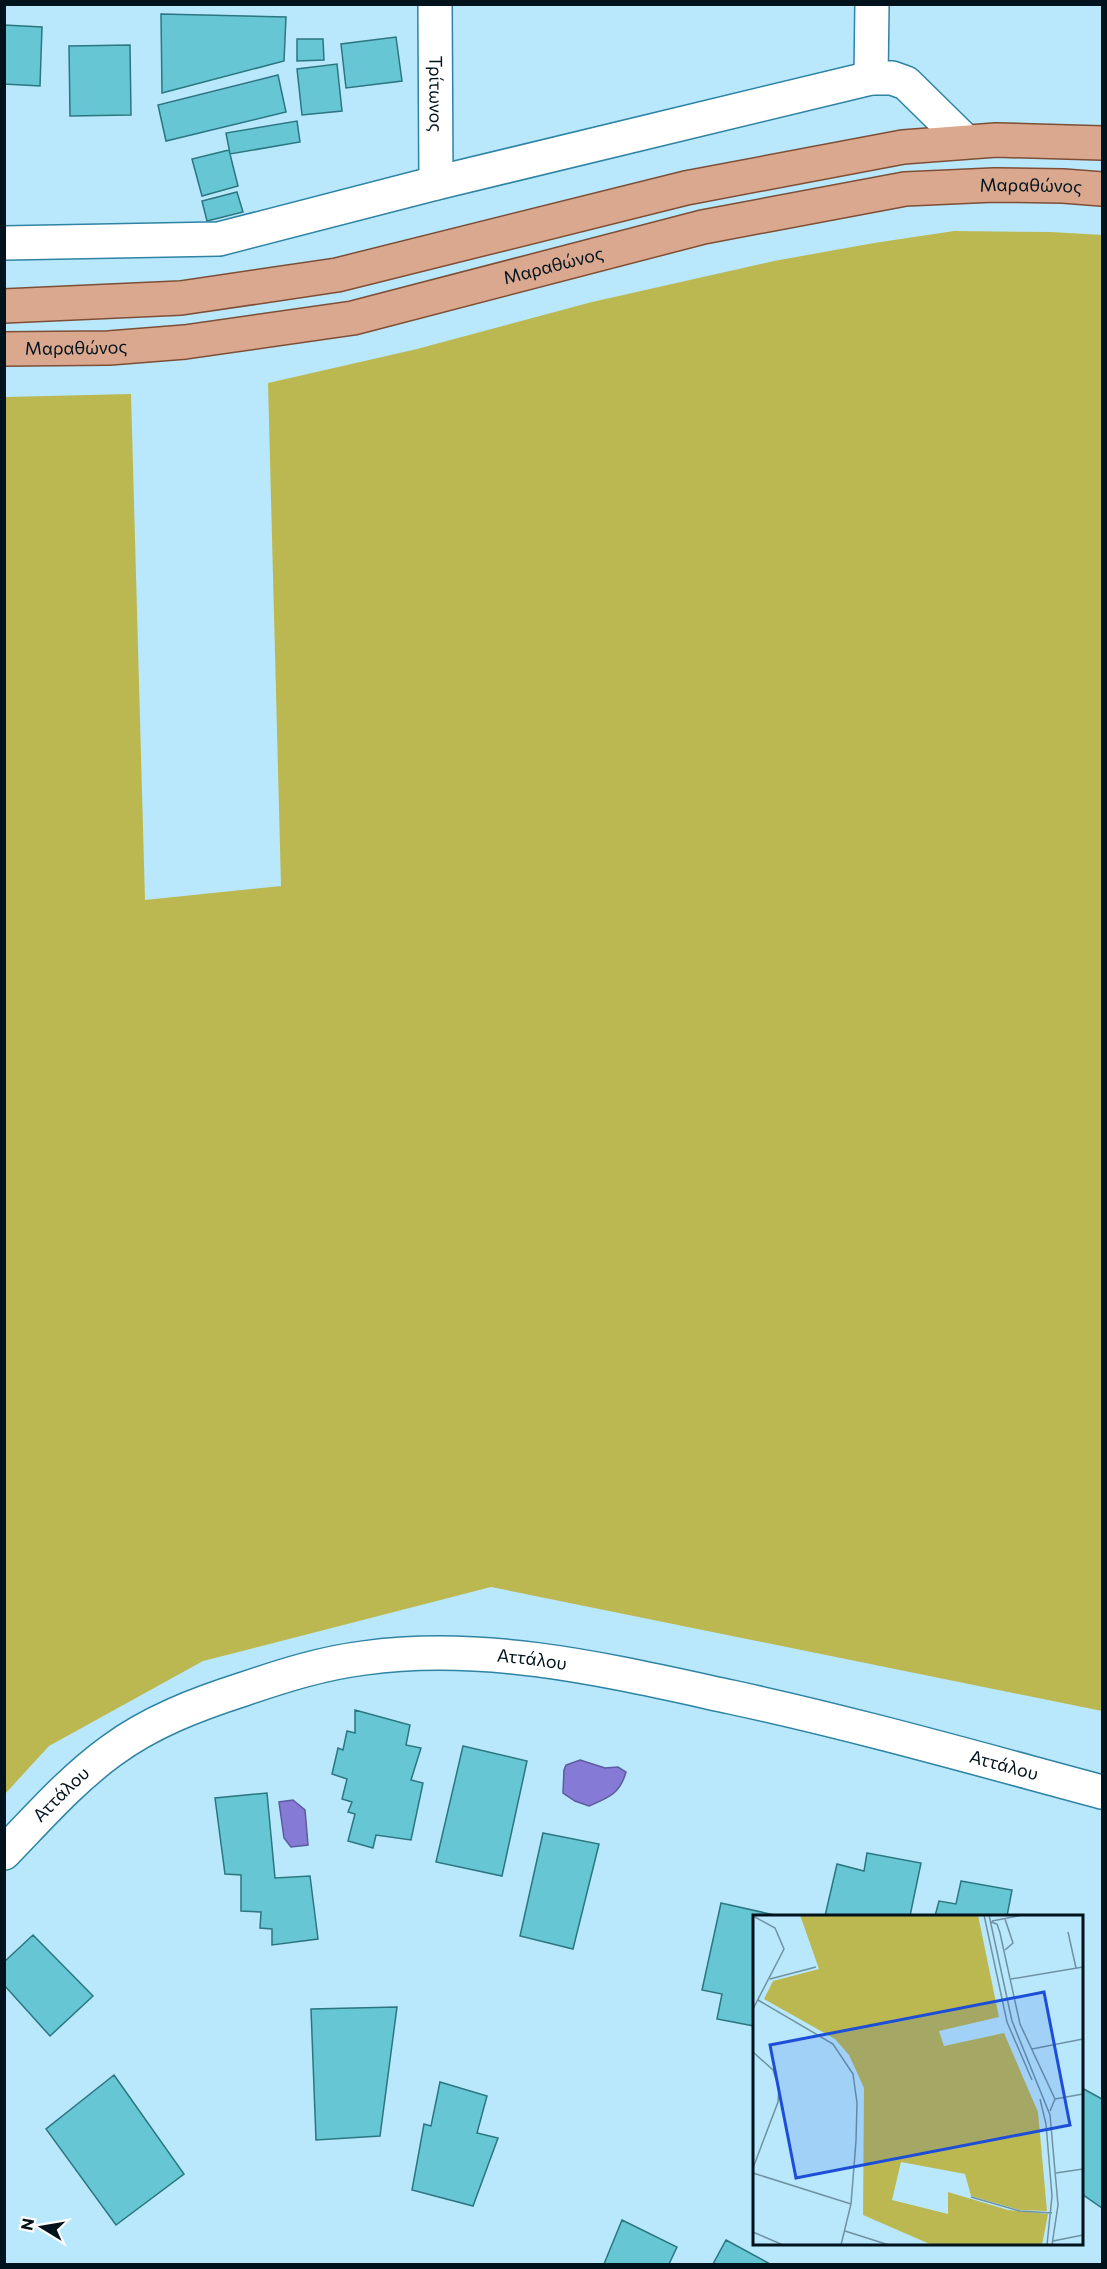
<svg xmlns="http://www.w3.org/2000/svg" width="1107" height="2269" viewBox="0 0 1107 2269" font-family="Commissioner,sans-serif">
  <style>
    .green { fill: #bcb851 }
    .water { fill: #857ad5; stroke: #5d5b9e; stroke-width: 1.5 }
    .building { fill: #66c6d4; stroke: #2b7680; stroke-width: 1.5 }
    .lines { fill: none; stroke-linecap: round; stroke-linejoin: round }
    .street-casing { stroke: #2f83a3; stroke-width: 36 }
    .primary-casing { stroke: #7e4e35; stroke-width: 36 }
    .street { stroke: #fff; stroke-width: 33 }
    .primary { stroke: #daa88e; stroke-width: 33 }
    .labels { text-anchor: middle; stroke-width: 4.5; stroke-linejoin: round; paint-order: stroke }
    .street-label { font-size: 18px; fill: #00121c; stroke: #fff }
    .inset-road { fill: none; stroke: #6f92a2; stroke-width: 1.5 }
    .view { fill: #1d4ed8; fill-opacity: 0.15; stroke: #1d4ed8; stroke-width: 3 }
    .inset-edge { fill: none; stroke: #00121c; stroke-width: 3 }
  </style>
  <rect width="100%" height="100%" fill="#b9e8fc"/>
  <!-- green -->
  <path class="green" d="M954 231 1051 232 1102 235V1711L491 1587 203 1661 49 1746 5 1794V397L131 394 145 900 281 886 268 383 417 349 592 302 774 261 874 243Z"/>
  <!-- water -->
  <path class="water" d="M580 1760 605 1768 618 1767 626 1772C620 1794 608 1798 589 1806L575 1801 563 1793 564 1770 566 1765Z
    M293 1800 305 1810 308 1845 291 1847 284 1838 279 1802Z"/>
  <!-- building -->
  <path class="building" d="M161 14 286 17 284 61 162 93Z
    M4 25 42 27 40 86 4 84Z
    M396 37 402 81 346 88 341 44Z
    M297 39H323L324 60 297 61Z
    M130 45 131 115 70 116 69 46Z
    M337 64 342 111 302 115 297 69Z
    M278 75 286 112 166 141 158 105Z
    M297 121 300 142 230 154 226 133Z
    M229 150 238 186 202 196 192 159Z
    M237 192 243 212 207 221 202 201Z
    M355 1710 410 1725 406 1745 421 1748 411 1780 423 1783 411 1840 376 1835 373 1848 348 1841 355 1814 348 1812 352 1802 342 1799 347 1779 332 1774 338 1748 343 1750 347 1731 355 1733Z
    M463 1746 527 1761 502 1876 436 1862Z
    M267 1793 275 1878 310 1876 318 1939 272 1945V1929L260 1928 261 1912 241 1911V1875L225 1874 215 1798Z
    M543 1833 599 1844 573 1949 520 1936Z
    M867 1853 921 1863 910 1916H825L837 1864 864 1871Z
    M961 1881 1012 1890 1007 1916H935L939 1901 956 1904Z
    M721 1903 779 1916H754V2026L717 2019 722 1994 702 1990Z
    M33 1935 93 1996 50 2036 4 1985V1962Z
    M397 2007 380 2136 316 2140 311 2009Z
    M114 2075 184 2174 116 2225 46 2129Z
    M440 2082 487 2096 477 2133 498 2138 473 2206 412 2190 424 2124 431 2126Z
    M1082 2088 1102 2099V2208L1082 2194Z
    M622 2220 677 2247 669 2264H604Z
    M726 2240 770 2264H713Z"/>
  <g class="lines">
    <defs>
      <g id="street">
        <path id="s1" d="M435 4 436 183"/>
        <path d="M871 78 872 4"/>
        <path d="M4 243 219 239 436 183 871 78H892L906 83 965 141"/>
        <path id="s2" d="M4 1853C38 1818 71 1780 111 1751 150 1722 197 1704 244 1689 282 1676 323 1663 364 1658 488 1641 611 1671 731 1697 856 1724 979 1759 1102 1792"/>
      </g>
      <g id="primary">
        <path d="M4 306 181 298 337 275 686 188 903 147 996 140 1102 143"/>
        <path id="s3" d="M4 349 109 348 185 342 353 318 703 227 905 189 994 185 1063 186 1102 189"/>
      </g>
    </defs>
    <!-- street casing -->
    <use href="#street" class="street-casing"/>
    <!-- primary casing -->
    <use href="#primary" class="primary-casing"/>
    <!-- street -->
    <use href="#street" class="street"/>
    <!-- primary -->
    <use href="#primary" class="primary"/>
  </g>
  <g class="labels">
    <!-- street labels -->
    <g class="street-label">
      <text dy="6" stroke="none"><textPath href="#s1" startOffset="90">Τρίτωνος</textPath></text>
      <text dy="6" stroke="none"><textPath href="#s3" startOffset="1044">Μαραθώνος</textPath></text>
      <text dy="6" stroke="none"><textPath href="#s3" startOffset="558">Μαραθώνος</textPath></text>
      <text dy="6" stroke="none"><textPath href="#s3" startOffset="72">Μαραθώνος</textPath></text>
      <text dy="6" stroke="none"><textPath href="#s2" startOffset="588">Αττάλου</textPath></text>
      <text dy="6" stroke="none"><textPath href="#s2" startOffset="1072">Αττάλου</textPath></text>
      <text dy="6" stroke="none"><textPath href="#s2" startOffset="82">Αττάλου</textPath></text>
    </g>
  </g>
  <!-- overview -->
  <g transform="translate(753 1915)">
    <rect width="330" height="330" fill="#b9e8fc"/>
    <path d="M47 0H225L246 102 186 116 191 131 251 118 285 197 294 296 267 295 218 281 212 259 148 247 139 285 195 299V277L255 295 295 299 289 330H179L110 300 111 173 96 140 82 124 11 84 20 66 66 54Z" fill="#bcb851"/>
    <path class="inset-road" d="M231 0 254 107 279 165M236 0 259 106 297 200 305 290 299 330M0 1 22 13 31 34 0 94M239 6 270 0M238 7 244 9 247 18 267 109 302 184 297 196M315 17 323 53M252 35 260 28 252 4M17 64 63 52M258 64 330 52M5 85 80 129 100 159 104 188 103 226 98 289 88 330M279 134 330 124M0 137 20 155 26 173 25 187 0 253M287 184 293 209 299 281 294 330M302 184 330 179M0 258 98 289M303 258 330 254M218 282 267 296 299 298M92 316 136 330M0 317 30 330M300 326 330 320"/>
    <path class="view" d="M291 77 317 210 43 263 17 130Z"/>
    <rect width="330" height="330" class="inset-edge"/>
  </g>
  <!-- border -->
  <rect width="1107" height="2269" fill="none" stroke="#00121c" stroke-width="12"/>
  <!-- north arrow -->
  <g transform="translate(42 2227) rotate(281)" stroke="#ffffff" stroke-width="4.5" paint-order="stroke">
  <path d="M0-4.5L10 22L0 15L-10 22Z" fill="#00121c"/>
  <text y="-9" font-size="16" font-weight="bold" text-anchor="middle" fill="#00121c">N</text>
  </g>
</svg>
